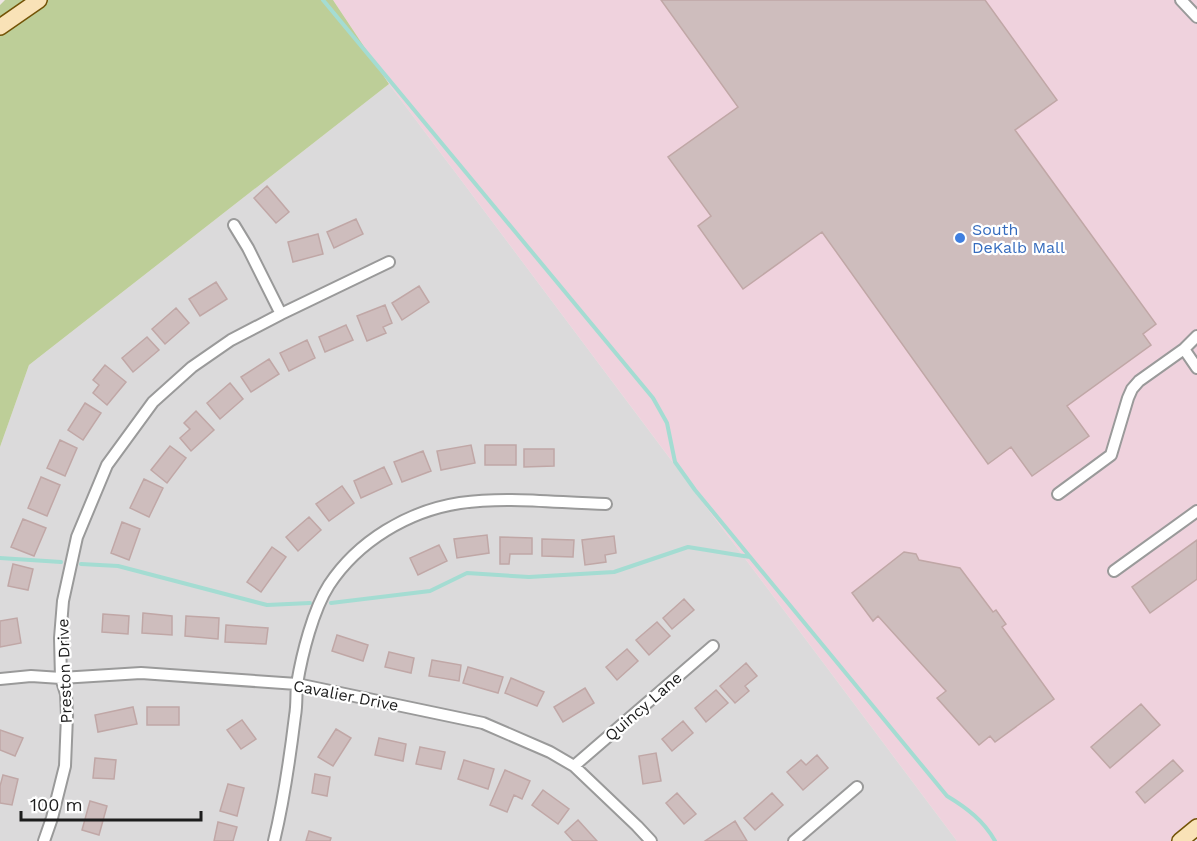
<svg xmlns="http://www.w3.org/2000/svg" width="1197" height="841" viewBox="0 0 1197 841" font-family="'Work Sans',sans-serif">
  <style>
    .residential { fill: #dbdadb }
    .commercial { fill: #efd2dd }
    .forest { fill: #bdce98 }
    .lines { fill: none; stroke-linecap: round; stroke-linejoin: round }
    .stream { stroke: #a4dcd2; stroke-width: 4 }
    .building { fill: #cebdbd; stroke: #c0a7a6; stroke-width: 1.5 }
    .street-casing { stroke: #9a9a9a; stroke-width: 14 }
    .secondary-casing { stroke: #735306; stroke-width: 18 }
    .street { stroke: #fff; stroke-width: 10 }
    .secondary { stroke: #f9e2b7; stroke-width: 15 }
    .shop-dot { fill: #3f7fe0; stroke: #fff; stroke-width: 2 }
    .labels { text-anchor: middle; stroke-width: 4.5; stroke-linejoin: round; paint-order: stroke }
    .shop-label { font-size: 16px; fill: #366cbe; stroke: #fff; text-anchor: start }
    .street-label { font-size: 16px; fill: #1d1d1d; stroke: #fff }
  </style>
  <rect width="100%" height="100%" fill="#eee6e3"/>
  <!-- residential -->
  <path class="residential" d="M389 84 957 841H0V447L29 365Z"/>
  <!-- commercial -->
  <path class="commercial" d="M333 0H1197V834L1188 841H957L389 84Z"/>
  <!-- forest -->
  <path class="forest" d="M5 0H333L389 84 29 365 0 447V5Z"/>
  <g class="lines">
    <!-- stream -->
    <path class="stream" d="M323 0 653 398 667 423 675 462 695 490 947 796C967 808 984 821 995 841
      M0 558 61 562
      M81 564 118 566 267 605 310 603
      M331 603 430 591 467 573 529 577 614 572 688 547 750 557"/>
  </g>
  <!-- building -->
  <path class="building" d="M661 0H985L1057 100 1015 130 1156 324 1143 334 1151 345 1067 406 1089 436 1032 476 1011 447 988 464 822 232 743 289 698 226 711 216 668 157 738 107Z
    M267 186 289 212 276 223 254 198Z
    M356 219 363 234 334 248 327 232Z
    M318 234 323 254 293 262 288 242Z
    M216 282 227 299 200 316 189 299Z
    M419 286 429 302 402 320 392 303Z
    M385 305 392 323 383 327 386 333 367 341 357 316Z
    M176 308 189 323 165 344 152 329Z
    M346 325 353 340 325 352 319 337Z
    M147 337 159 350 133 372 122 358Z
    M307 340 315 358 289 371 280 353Z
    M269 359 279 374 251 392 241 377Z
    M105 365 126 382 107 405 93 393 99 385 93 380Z
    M230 383 243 399 220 419 207 403Z
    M85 403 101 413 83 440 68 430Z
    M196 411 214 430 191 451 180 438 190 429 184 423Z
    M60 440 77 448 65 476 47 468Z
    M471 445 475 463 441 470 437 451Z
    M485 445H516V465H485Z
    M170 446 186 458 167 483 151 470Z
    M524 449H554V466L524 467Z
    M423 451 431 471 402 482 394 462Z
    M384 467 392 484 361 498 354 481Z
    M41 477 60 485 47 516 28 508Z
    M144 479 163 488 149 517 130 508Z
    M342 486 354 503 329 521 316 504Z
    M309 517 321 530 298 551 286 537Z
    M23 519 46 528 34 556 11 547Z
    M122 522 140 529 129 560 111 553Z
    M487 535 489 553 457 558 454 539Z
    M614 536 616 553 605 555 606 562 585 565 582 540Z
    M500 537 532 538V554H510L509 564H500Z
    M542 539 574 540 573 557 542 556Z
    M1197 540V579L1150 613 1132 587Z
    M439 545 447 561 418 575 410 558Z
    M272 547 286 557 261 592 247 582Z
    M904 552 916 554 919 560 960 568 993 612 996 610 1006 624 1002 627 1054 699 995 742 990 736 979 745 937 698 946 691 878 616 873 621 852 593Z
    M13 564 33 569 28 590 8 586Z
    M684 599 694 610 672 629 663 618Z
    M143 613 172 616V635L142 633Z
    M103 614 129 616 128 634 102 632Z
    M186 616 219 618 218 639 185 636Z
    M17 618 21 643 0 647V621Z
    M657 622 670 636 649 655 636 640Z
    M226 625 268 628 266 644 225 642Z
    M337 635 368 645 363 661 332 651Z
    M627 649 638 661 617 680 606 667Z
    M389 652 414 658 411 673 385 667Z
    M432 660 461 665 459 681 429 676Z
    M746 663 757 676 745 686 749 691 735 703 720 686Z
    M468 667 503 677 498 693 463 683Z
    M511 678 544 692 537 706 505 693Z
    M585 688 594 703 563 722 554 707Z
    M716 690 728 703 706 722 695 708Z
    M1141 704 1160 725 1110 768 1091 747Z
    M133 707 137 724 98 732 95 715Z
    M147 707H179V725H147Z
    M242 720 256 739 241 749 227 730Z
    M683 721 693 733 672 751 662 739Z
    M336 729 351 738 333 766 318 757Z
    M0 730 23 738 15 756 0 750Z
    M379 738 406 744 403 761 375 755Z
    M420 747 445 752 441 769 416 764Z
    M656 753 661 781 643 784 639 756Z
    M817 755 828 768 803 790 787 772 801 760 806 765Z
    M95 758 116 760 114 779 93 778Z
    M464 760 494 769 488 789 458 779Z
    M1173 760 1183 771 1145 803 1136 792Z
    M505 770 530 781 522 799 514 795 507 812 490 805Z
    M315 774 330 777 327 796 312 793Z
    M3 775 18 779 12 805 0 803V786Z
    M228 784 244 788 237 816 220 811Z
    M543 790 569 809 558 824 532 805Z
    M677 793 696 814 684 824 666 803Z
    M772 793 783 805 755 830 744 818Z
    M90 801 107 806 99 835 82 830Z
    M578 820 597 841H573L565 832Z
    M735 821 747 841H705Z
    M218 822 237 827 233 841H214Z
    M309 831 331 838 330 841H306Z"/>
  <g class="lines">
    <defs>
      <path id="street" d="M1181 0 1197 17
        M234 225 248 248 281 314
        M1184 349 1197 368
        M1058 494 1111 455 1128 398 1132 389 1139 381 1184 349 1197 336
        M1114 571 1197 511
        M0 679 31 676 61 678 141 673 297 684 483 723 550 752 574 766 637 826 651 841
        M574 766 713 646
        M44 841 52 818 65 766 67 716 66 694 61 678 60 638 63 601 77 537 107 465 153 402 192 367 231 340 281 314 389 262
        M274 841C284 800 290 757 295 716 297 705 296 694 297 684 302 654 313 610 329 585 358 541 408 511 460 503 508 496 558 503 606 504
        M794 841 857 787"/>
      <path id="secondary" d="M0 27 39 0
        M1180 841 1197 827"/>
    </defs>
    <!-- street casing -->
    <use href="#street" class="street-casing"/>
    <!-- secondary casing -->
    <use href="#secondary" class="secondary-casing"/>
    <!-- street -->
    <use href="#street" class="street"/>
    <!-- secondary -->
    <use href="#secondary" class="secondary"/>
  </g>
  <!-- markers -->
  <circle class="shop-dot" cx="960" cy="238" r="6"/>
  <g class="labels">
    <!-- shop labels -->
    <g class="shop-label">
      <text x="972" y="235">South<tspan x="972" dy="18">DeKalb Mall</tspan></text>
    </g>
    <!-- street labels -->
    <g class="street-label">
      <text transform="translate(64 671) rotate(-92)" y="6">Preston Drive</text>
      <text transform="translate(346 695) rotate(11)" y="6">Cavalier Drive</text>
      <text transform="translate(643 706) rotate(-41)" y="6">Quincy Lane</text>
    </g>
  </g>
  <!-- scale -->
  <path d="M21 811v9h180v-9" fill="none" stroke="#1d1d1d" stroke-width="3"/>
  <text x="30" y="811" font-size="18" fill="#1d1d1d" stroke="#ffffff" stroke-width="4.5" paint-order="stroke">100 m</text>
</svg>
